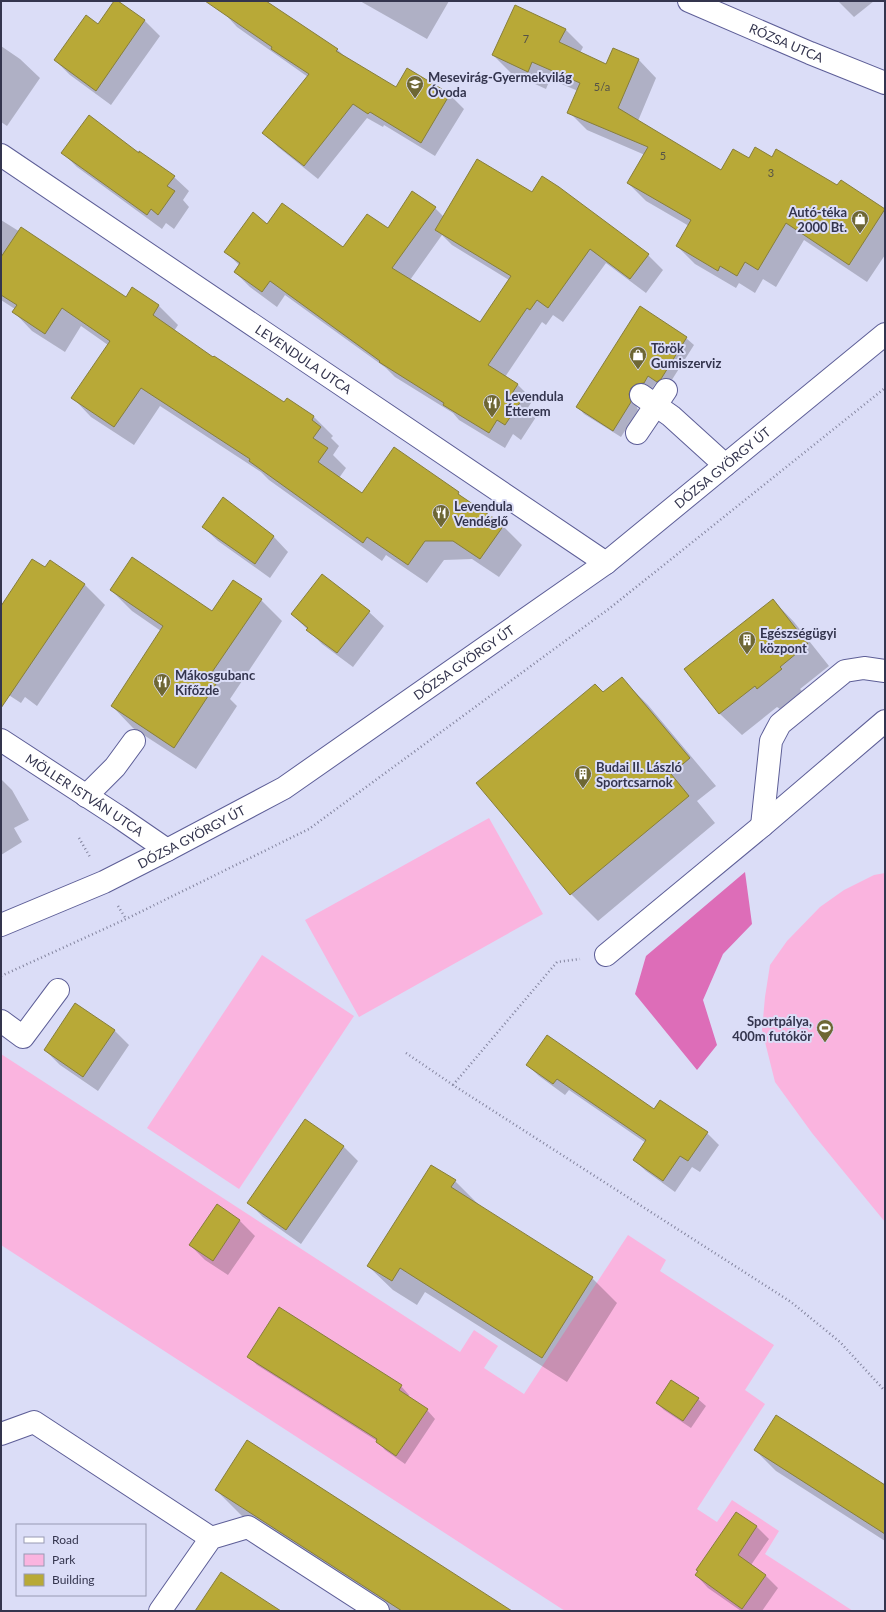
<svg xmlns="http://www.w3.org/2000/svg" width="886" height="1612" viewBox="0 0 886 1612" font-family="Lato,sans-serif">
  <style>
    .green { fill: #fab4df }
    .forest { fill: #dd6db8 }
    .shadow { fill: #0003; fill-rule: evenodd }
    .building { fill: #b8a937; stroke: #877e3b }
    .lines { fill: none; stroke-linecap: round; stroke-linejoin: round }
    .minor-casing { stroke: #5d5e97; stroke-width: 24 }
    .major-casing { stroke: #5d5e97; stroke-width: 24 }
    .path { stroke: #82839d; stroke-width: 2.5; stroke-dasharray: 1 3; stroke-linecap: butt }
    .minor { stroke: #fff; stroke-width: 22 }
    .major { stroke: #fff; stroke-width: 22 }
    .labels { text-anchor: middle; stroke-width: 4; stroke-linejoin: round; paint-order: stroke }
    .number-label { font-size: 11px; fill: #555248 }
    .street-label { font-size: 13px; fill: #34354e; stroke: #dbddf7 }
    .poi-label { font-size: 13px; font-weight: bold; fill: #34354e; stroke: #dbddf7; text-anchor: start }
  </style>
  <rect width="100%" height="100%" fill="#dbddf7"/>
  <!-- green -->
  <path class="green" d="M489 818 543 914 359 1017 305 920Z
    M885 873V1222L812 1133 775 1082 762 1030 765 997 770 965 787 941 820 907 844 890 874 875Z
    M262 955 354 1016 239 1189 147 1128Z
    M1 1054 460 1352 474 1330 498 1346 484 1368 524 1394 628 1235 666 1260 660 1271 774 1345 745 1390 765 1404 697 1509 717 1522 732 1500 779 1531 765 1554 853 1611H565L1 1245Z"/>
  <!-- forest -->
  <path class="forest" d="M745 872 752 924 723 954 703 1000 717 1045 697 1070 635 994 646 956Z"/>
  <!-- shadow -->
  <path class="shadow" d="M115 1 145 21 160 36 111 105 70 75 55 60 98 25Z
    M231 1H265L337 49 345 57 396 88 407 69 450 95 464 109 435 156 384 125 383 127 367 118 318 179 278 147 264 133 308 77 237 27 223 12Z
    M360 1H449L427 39Z
    M838 1H874L854 17Z
    M565 29 583 47 580 53 607 65 639 60 656 78 638 121 721 172 749 160 772 158 838 186 841 181 885 210V255L867 282 804 240 776 287 763 279 755 293 739 283 736 288 695 264 677 246 689 226 646 201 628 183 645 155 587 130 569 112 578 91 550 79 546 89 511 73 493 55Z
    M1 46 20 59 40 78 7 126 1 122Z
    M62 152 174 177 189 191 183 200 189 207 174 229 166 223 162 229 77 167Z
    M412 193 435 208 444 217 532 193 648 255 663 270 646 293 606 263 563 322 553 315 546 325 542 322 505 377 518 385 533 400 527 409 536 417 521 440 513 434 505 448 459 420 453 413 395 377 386 368 285 295 277 307 250 287 235 272 240 266 226 252 268 225 343 248 388 229ZM442 235 452 245 509 280 480 323 410 280Z
    M1 220 126 298 133 289 159 306 178 325 174 331 213 358 284 404 287 399 314 417 333 436 331 438 339 446 333 455 346 468 339 478 362 495 458 493 468 503 503 526 522 545 499 577 472 559 444 560 427 583 386 555 382 561 269 480 261 472 160 406 134 445 91 417 73 398 108 345 81 326 65 352 32 331 14 312 15 309 1 300Z
    M686 338 694 345 668 386 665 389 656 383 651 390 635 402 638 410 621 437 584 414 577 406Z
    M224 498 274 537 288 552 270 578 218 541 203 527Z
    M32 560 45 569 84 584 105 605 37 706 25 697 21 703 1 690V606Z
    M111 590 212 612 261 600 282 621 230 699 237 706 196 769 133 728 112 706 161 631 132 611Z
    M773 600 794 622 829 666 800 689 802 691 780 709 777 707 742 735 720 714 685 669Z
    M369 612 384 626 353 667 322 644 292 614Z
    M621 678 648 705 716 786 697 801 715 823 598 921 571 894 603 693Z
    M1 779 12 790 29 820 14 828 22 842 1 855Z
    M114 1030 129 1045 98 1091 60 1065 45 1050Z
    M527 1065 654 1110 707 1133 719 1145 700 1172 692 1167 675 1192 646 1171 634 1160 646 1143 569 1090 565 1095 539 1076Z
    M343 1146 358 1161 301 1244 263 1217 249 1203Z
    M455 1181 480 1206 592 1278 617 1303 567 1382 425 1292 417 1305 393 1290 368 1266Z
    M217 1205 240 1221 255 1236 228 1275 205 1260 190 1245Z
    M249 1357 401 1386 409 1395 408 1397 427 1410 435 1419 405 1464 385 1450 377 1441 257 1365Z
    M698 1399 706 1406 691 1428 664 1410 657 1403Z
    M755 1450 885 1486V1541L776 1471Z
    M216 1490 510 1611H388L243 1517Z
    M736 1513 757 1527 769 1539 751 1565 766 1576 778 1588 762 1611H741L708 1588 696 1575Z"/>
  <!-- building -->
  <path class="building" d="M114 1H118L145 20 96 91 54 60 86 15 98 24Z
    M205 1H266L338 49 336 51 396 87 407 68 450 94 421 143 370 112 368 114 353 104 304 166 262 133 309 74 271 49 272 47Z
    M515 5 566 29 559 42 606 64 613 48 639 59 618 108 721 170 733 149 749 158 755 147 772 157 776 149 837 185 841 180 885 209 849 265 786 223 758 270 745 262 737 276 720 266 718 271 676 246 691 220 627 183 648 147 567 113 580 83 532 62 528 72 492 55Z
    M89 115 139 153V151L175 176 167 186 175 191 158 215 151 209 147 215 61 153Z
    M477 159 532 192 542 176 559 187 649 254 630 279 590 249 548 308 537 300 530 310 527 308 488 365 518 384 511 395 521 401 505 425 497 420 489 433 443 405 444 403 379 362 380 361 270 281 262 292 234 272 240 263 224 252 253 212 267 224 282 203 343 247 367 214 388 228 412 191 436 207 392 268 480 322 511 276 435 230Z
    M21 227 126 297 132 287 159 305 153 315 213 357 214 356 284 402 287 398 314 416 312 420 321 427 313 438 328 448 318 462 362 493 394 447 459 492 458 494 504 525 480 559 453 541H425L408 565 367 537 363 543 249 461 250 459 141 388 114 427 71 398 110 341 62 308 45 334 12 312 17 305 1 295V257Z
    M640 306 687 337 661 379 657 382 648 376 644 383 636 384 631 388 629 394 631 402 613 431 576 407Z
    M223 497 274 536 255 564 202 527Z
    M132 557 212 611 233 580 262 599 208 678 216 684 174 748 111 706 163 626 110 590Z
    M32 559 45 567 50 560 85 584 1 708V606Z
    M322 574 370 611 337 653 306 630 308 628 291 614Z
    M773 599 808 644 780 667 782 669 757 689 755 686 719 714 684 669Z
    M622 677 690 758 671 774 689 796 570 895 476 783 595 684 603 692Z
    M75 1003 115 1030 83 1077 44 1050Z
    M547 1035 654 1109 660 1100 708 1132 688 1161 680 1156 663 1181 633 1160 646 1140 557 1079 553 1084 526 1065Z
    M305 1119 344 1146 286 1230 247 1203Z
    M431 1165 456 1180 451 1187 593 1277 542 1358 400 1268 392 1281 367 1266Z
    M217 1204 240 1220 213 1261 189 1245Z
    M279 1307 402 1385 399 1390 428 1409 396 1456 376 1442 377 1439 247 1357Z
    M671 1380 699 1398 683 1421 656 1403Z
    M776 1415 885 1485V1534L754 1450Z
    M247 1440 512 1611H402L215 1490Z
    M736 1512 757 1526 738 1555 766 1575 742 1609 695 1575 698 1571 696 1570Z
    M221 1572 281 1611H195Z"/>
  <g class="lines">
    <defs>
      <g id="minor">
        <path id="s1" d="M689 1 810 53 885 83"/>
        <path id="s2" d="M1 155 606 563"/>
        <path d="M641 395 671 416 725 465"/>
        <path d="M637 433 666 390"/>
        <path id="s3" d="M1 740 119 817 167 850"/>
        <path d="M86 796 115 767 134 741"/>
        <path d="M762 826 771 741 780 724 845 671 864 668 885 671"/>
        <path d="M606 955 762 826 885 721"/>
        <path d="M1 1021 23 1037 58 990"/>
        <path d="M1 1434 34 1422 211 1538"/>
        <path d="M160 1611 211 1538 248 1527 378 1611"/>
      </g>
      <g id="major">
        <path id="s4" d="M1 925 104 882 167 850 284 788 606 563 885 334"/>
      </g>
    </defs>
    <!-- minor casing -->
    <use href="#minor" class="minor-casing"/>
    <!-- major casing -->
    <use href="#major" class="major-casing"/>
    <!-- path -->
    <path class="path" d="M79 838 90 857
      M118 906 126 919
      M1 976 126 919 309 829 610 608 885 388
      M406 1053 453 1085 791 1302 840 1342 885 1391
      M453 1085 557 962 580 959"/>
    <!-- minor -->
    <use href="#minor" class="minor"/>
    <!-- major -->
    <use href="#major" class="major"/>
  </g>
  <!-- icons -->
  <defs>
    <symbol id="school-pin" viewBox="-11 -11 22 30"><path d="M0 17L-7.5 6A9.5 9.5 0 1 1 7.5 6Z" fill="#6e6734" stroke="#dbddf7"/><path d="M0-5L7-2L0 1L-7-2ZM-4 1L0 2.5L4 1V4Q0 6-4 4Z" fill="#fff"/></symbol>
    <symbol id="shop-pin" viewBox="-11 -11 22 30"><path d="M0 17L-7.5 6A9.5 9.5 0 1 1 7.5 6Z" fill="#6e6734" stroke="#dbddf7"/><path d="M-5-2.5h2.3a2.7 3.5 0 0 1 5.4 0H5L5.5 6h-11ZM-1.5-2.5h3a1.5 2.3 0 0 0-3 0Z" fill="#fff"/></symbol>
    <symbol id="restaurant-pin" viewBox="-11 -11 22 30"><path d="M0 17L-7.5 6A9.5 9.5 0 1 1 7.5 6Z" fill="#6e6734" stroke="#dbddf7"/><path d="M-5-6h1v4h1v-4h1v4h1v-4h1v5L-1.5 .5V6h-2V.5L-5-1ZM5-6V6H3V1.5H1.5Q1.5-4 5-6Z" fill="#fff"/></symbol>
    <symbol id="building-pin" viewBox="-11 -11 22 30"><path d="M0 17L-7.5 6A9.5 9.5 0 1 1 7.5 6Z" fill="#6e6734" stroke="#dbddf7"/><path d="M-4-6H4V6H1V3H-1V6H-4ZM-2.5-4.3h1.7v1.8h-1.7ZM.8-4.3h1.7v1.8H.8ZM-2.5-1h1.7V.8h-1.7ZM.8-1h1.7V.8H.8Z" fill="#fff"/></symbol>
    <symbol id="stadium-pin" viewBox="-11 -11 22 30"><path d="M0 17L-7.5 6A9.5 9.5 0 1 1 7.5 6Z" fill="#6e6734" stroke="#dbddf7"/><path d="M0-5a6.5 5 0 1 0 0 10a6.5 5 0 1 0 0-10ZM-3.5-1.8h7v3.6h-7Z" fill="#fff"/></symbol>
  </defs>
  <g fill-rule="evenodd">
    <use href="#school-pin" x="405" y="74" width="20" height="27"/>
    <use href="#shop-pin" x="850" y="209" width="20" height="27"/>
    <use href="#shop-pin" x="628" y="345" width="20" height="27"/>
    <use href="#restaurant-pin" x="482" y="393" width="20" height="27"/>
    <use href="#restaurant-pin" x="431" y="503" width="20" height="27"/>
    <use href="#building-pin" x="737" y="630" width="20" height="27"/>
    <use href="#restaurant-pin" x="152" y="672" width="20" height="27"/>
    <use href="#building-pin" x="573" y="764" width="20" height="27"/>
    <use href="#stadium-pin" x="815" y="1018" width="20" height="27"/>
  </g>
  <g class="labels">
    <!-- number labels -->
    <g class="number-label">
      <text x="526" y="43">7</text>
      <text x="602" y="91">5/a</text>
      <text x="663" y="160">5</text>
      <text x="771" y="177">3</text>
    </g>
    <!-- street labels -->
    <g class="street-label">
      <text dy="5" stroke="none"><textPath href="#s1" startOffset="106">RÓZSA UTCA</textPath></text>
      <text dy="5" stroke="none"><textPath href="#s2" startOffset="365">LEVENDULA UTCA</textPath></text>
      <text dy="5" stroke="none"><textPath href="#s4" startOffset="858">DÓZSA GYÖRGY ÚT</textPath></text>
      <text dy="5" stroke="none"><textPath href="#s4" startOffset="534">DÓZSA GYÖRGY ÚT</textPath></text>
      <text dy="5" stroke="none"><textPath href="#s3" startOffset="100">MÖLLER ISTVÁN UTCA</textPath></text>
      <text dy="5" stroke="none"><textPath href="#s4" startOffset="210">DÓZSA GYÖRGY ÚT</textPath></text>
    </g>
    <!-- poi labels -->
    <g class="poi-label">
      <text x="428" y="82">Mesevirág-Gyermekvilág<tspan x="428" dy="15">Óvoda</tspan></text>
      <text x="847" y="217" text-anchor="end">Autó-téka<tspan x="847" dy="15">2000 Bt.</tspan></text>
      <text x="651" y="353">Török<tspan x="651" dy="15">Gumiszerviz</tspan></text>
      <text x="505" y="401">Levendula<tspan x="505" dy="15">Étterem</tspan></text>
      <text x="454" y="511">Levendula<tspan x="454" dy="15">Vendéglő</tspan></text>
      <text x="760" y="638">Egészségügyi<tspan x="760" dy="15">központ</tspan></text>
      <text x="175" y="680">Mákosgubanc<tspan x="175" dy="15">Kifőzde</tspan></text>
      <text x="596" y="772">Budai II. László<tspan x="596" dy="15">Sportcsarnok</tspan></text>
      <text x="812" y="1026" text-anchor="end">Sportpálya,<tspan x="812" dy="15">400m futókör</tspan></text>
    </g>
  </g>
  <!-- border -->
  <rect width="886" height="1612" fill="none" stroke="#34354e" stroke-width="4"/>
  <!-- legend -->
  <rect x="16" y="1524" width="130" height="72" fill="#dbddf7" stroke="#989ab3"/>
  <rect x="24" y="1537" width="20" height="6" fill="#ffffff" stroke="#989ab3"/>
  <text x="52" y="1544" font-size="12" fill="#34354e">Road</text>
  <rect x="24" y="1554" width="20" height="12" fill="#fab4df" stroke="#989ab3"/>
  <text x="52" y="1564" font-size="12" fill="#34354e">Park</text>
  <rect x="24" y="1574" width="20" height="12" fill="#b8a937" stroke="#989ab3"/>
  <text x="52" y="1584" font-size="12" fill="#34354e">Building</text>
</svg>
